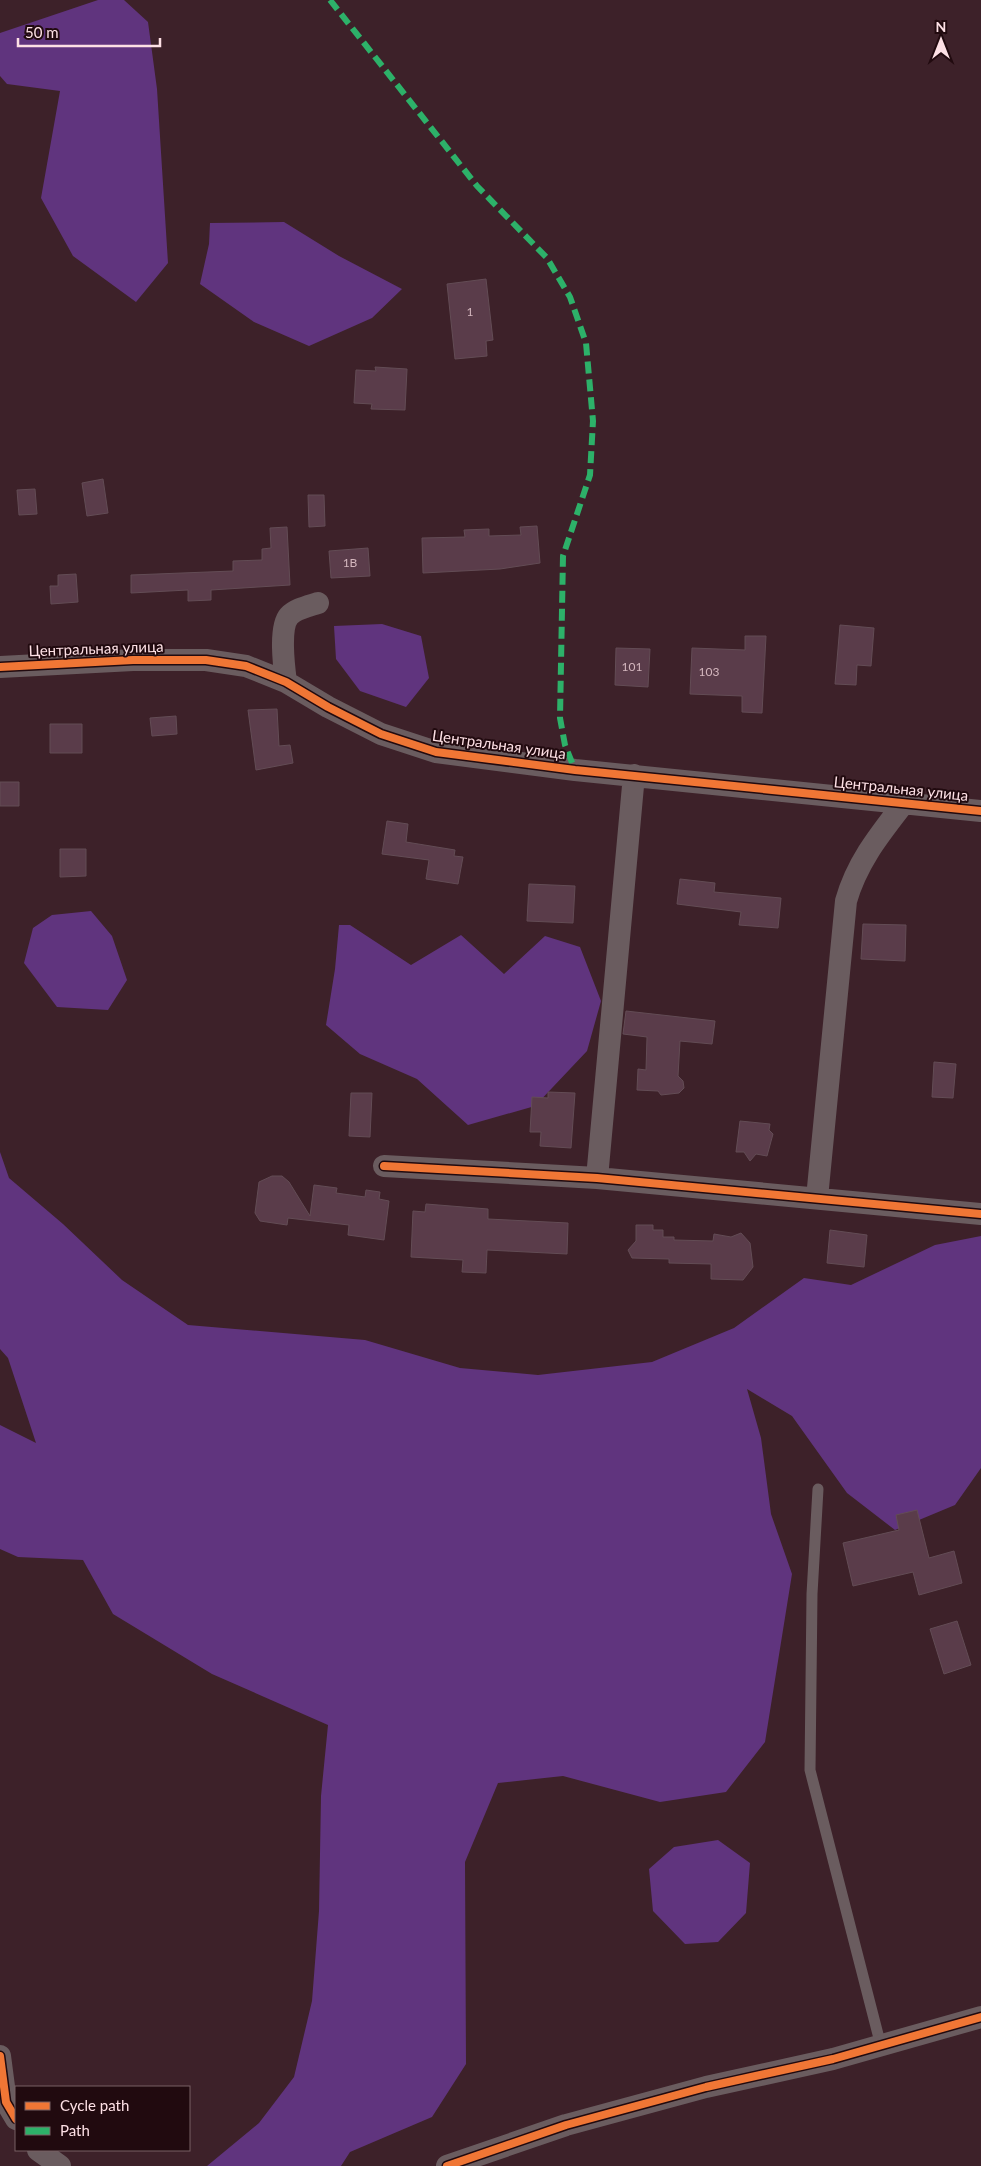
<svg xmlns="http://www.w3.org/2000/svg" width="981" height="2166" viewBox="0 0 981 2166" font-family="Lato,sans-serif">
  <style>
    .forest { fill: #60347e }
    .building { fill: #5a3c4a; stroke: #634c55 }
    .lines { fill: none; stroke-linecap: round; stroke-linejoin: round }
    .service { stroke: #6a5c5f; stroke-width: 11 }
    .minor { stroke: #6a5c5f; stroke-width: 22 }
    .quiet { stroke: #2db169; stroke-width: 6; stroke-dasharray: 12 6; stroke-linecap: butt }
    .cycleway-casing { stroke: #210a0f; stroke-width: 11 }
    .cycleway { stroke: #f07635; stroke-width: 8 }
    .labels { text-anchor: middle; stroke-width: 4; stroke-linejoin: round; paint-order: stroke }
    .number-label { font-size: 12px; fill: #d4b7be }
    .street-label { font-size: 15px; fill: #fde0e5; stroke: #210a0f }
  </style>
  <rect width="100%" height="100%" fill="#3d2129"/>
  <!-- forest -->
  <path class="forest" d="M98 0H124L148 22 157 89 168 263 136 302 73 256 41 198 60 91 7 84 0 76V33Z
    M284 222 339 256 402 289 372 318 309 346 254 322 200 284 209 244 210 223Z
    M382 624 421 636 429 678 406 707 360 691 336 659 334 626Z
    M91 911 112 936 127 980 108 1010 57 1007 24 963 33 928 52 915Z
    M339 925H350L411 965 461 935 504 974 545 936 580 947 601 1001 587 1051 535 1106 468 1125 417 1079 360 1054 326 1025 335 969Z
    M0 1152 9 1178 63 1224 122 1280 188 1325 365 1340 460 1368 538 1375 652 1362 734 1328 804 1278 851 1285 935 1245 981 1236V1468L955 1505 895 1530 847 1493 792 1416 747 1389 761 1438 771 1514 792 1574 765 1742 726 1792 660 1802 563 1776 498 1783 465 1862 466 2064 432 2117 350 2152 341 2166H207L259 2123 294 2077 312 2001 319 1911 321 1796 328 1725 212 1674 113 1614 83 1560 18 1557 0 1549V1425L36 1443 8 1358 0 1349Z
    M718 1840 750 1863 746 1913 718 1942 685 1944 653 1911 649 1869 674 1847Z"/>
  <!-- building -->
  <path class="building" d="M486 279 493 340 486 341 487 356 455 359 447 284Z
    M375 367 407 369 405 410 371 409 372 404 354 403 356 370 376 371Z
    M103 479 108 513 87 516 82 483Z
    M35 489 37 514 19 515 17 490Z
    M308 495H324L325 526 309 527Z
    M537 526 540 563 500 569 423 573 422 538 465 537 464 530 489 529V536L521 535 520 527Z
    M287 527 290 585 211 590V600L188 601V590L131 593V575L233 571V561L262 560V549L271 548 270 528Z
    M368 548 370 576 331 578 329 551Z
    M76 574 78 602 51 604 50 586H58V575Z
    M840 625 874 628 871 666 857 665 856 685 835 684Z
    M745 636H766L762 713 742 712V696L690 694 692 648 745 650Z
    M616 648 650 649 648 687 615 685Z
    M277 709 279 746 290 745 293 763 256 770 248 710Z
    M176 716 177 734 152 736 150 718Z
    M50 724H82V753H50Z
    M0 782H19V806H0Z
    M387 821 408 824 406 842 455 850 454 856 463 857 458 884 426 879 429 860 382 854Z
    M60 849H86V876L60 877Z
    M680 879 715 883 714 892 781 898 778 928 739 925 741 912 677 904Z
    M529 884 575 886 573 923 527 921Z
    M863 924 906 925 905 961 861 959Z
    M626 1011 715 1021 712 1044 680 1041 678 1076 683 1081 684 1088 679 1093 661 1095 658 1091 637 1090 638 1069 646 1070 647 1037 623 1034Z
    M934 1062 956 1064 953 1098 932 1097Z
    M548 1092 575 1093 571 1148 540 1146 541 1132H530L532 1097 548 1098Z
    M351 1093H372L370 1137 349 1136Z
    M740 1121 770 1124 769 1130 773 1134 767 1156 756 1154 750 1161 744 1152H736Z
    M272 1176H282L289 1182 310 1216 314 1185 337 1188 336 1193 365 1197 366 1190 380 1192 379 1199 389 1201 384 1240 348 1235 349 1225 288 1218 287 1225 260 1221 255 1213 259 1182Z
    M426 1204 488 1209V1219L568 1223 567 1254 487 1250 486 1273 462 1272 463 1260 411 1257 413 1211 425 1212Z
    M636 1225H653V1230H663V1237H674V1240L713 1241 714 1234 731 1237 741 1233 750 1243 753 1267 743 1280 711 1279V1264L669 1263V1259L632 1258 628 1250 636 1241Z
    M830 1230 867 1235 864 1267 827 1263Z
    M917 1510 929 1558 954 1551 962 1583 919 1595 913 1572 853 1586 843 1543 899 1530 896 1515Z
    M957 1621 971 1665 944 1674 930 1629Z"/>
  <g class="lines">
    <!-- service -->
    <path class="service" d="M818 1489 812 1594 810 1770 881 2046"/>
    <!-- minor -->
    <path class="minor" d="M0 667 133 660H206L246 666 286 682 328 707 381 734 436 752 575 770 981 811
      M286 682C284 667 279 627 289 616 295 609 309 606 318 603
      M384 1166 597 1178 981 1214
      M597 1178 634 775
      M817 1198 846 901C857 862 880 834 904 803
      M0 2056 6 2102 16 2119
      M38 2150 60 2166
      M447 2166 566 2125 706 2087 833 2059 981 2017"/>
    <!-- quiet -->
    <path class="quiet" d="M330 0 477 186 547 258 570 297 586 343 593 421 590 475 563 556 560 718 565 745 575 770"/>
    <defs>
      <path id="cycleway" d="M0 667 133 660H206L246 666 286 682 328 707 381 734 436 752 575 770 981 811
        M384 1166 597 1178 981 1214
        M0 2056 6 2102 16 2119
        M447 2166 566 2125 706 2087 833 2059 981 2017"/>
    </defs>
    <!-- cycleway casing -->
    <use href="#cycleway" class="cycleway-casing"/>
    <!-- cycleway -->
    <use href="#cycleway" class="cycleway"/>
  </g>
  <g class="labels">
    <!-- number labels -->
    <g class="number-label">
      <text x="470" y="316">1</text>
      <text x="350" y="567">1В</text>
      <text x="632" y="671">101</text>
      <text x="709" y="676">103</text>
    </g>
    <!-- street labels -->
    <g class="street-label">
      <text transform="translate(96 649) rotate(-2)" y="5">Центральная улица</text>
      <text transform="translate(499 745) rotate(8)" y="5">Центральная улица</text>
      <text transform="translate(901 789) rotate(6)" y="5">Центральная улица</text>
    </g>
  </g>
  <!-- legend -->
  <rect x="15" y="2086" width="175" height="65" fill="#210a0f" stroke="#796065"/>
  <rect x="25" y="2102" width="25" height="8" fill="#f07635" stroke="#796065"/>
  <text x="60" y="2111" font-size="15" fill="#fde0e5">Cycle path</text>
  <rect x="25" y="2127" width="25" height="8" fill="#2db169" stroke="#796065"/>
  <text x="60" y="2136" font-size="15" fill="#fde0e5">Path</text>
  <!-- north arrow -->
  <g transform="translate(941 40)" stroke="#210a0f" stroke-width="4" paint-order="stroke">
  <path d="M0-4L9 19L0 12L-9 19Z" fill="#fde0e5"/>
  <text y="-8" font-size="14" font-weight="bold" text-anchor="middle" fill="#fde0e5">N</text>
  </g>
  <!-- scale -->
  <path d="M18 38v8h142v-8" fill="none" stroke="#fde0e5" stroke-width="2.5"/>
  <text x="25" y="38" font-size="15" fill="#fde0e5" stroke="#210a0f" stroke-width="4" paint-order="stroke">50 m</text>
</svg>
